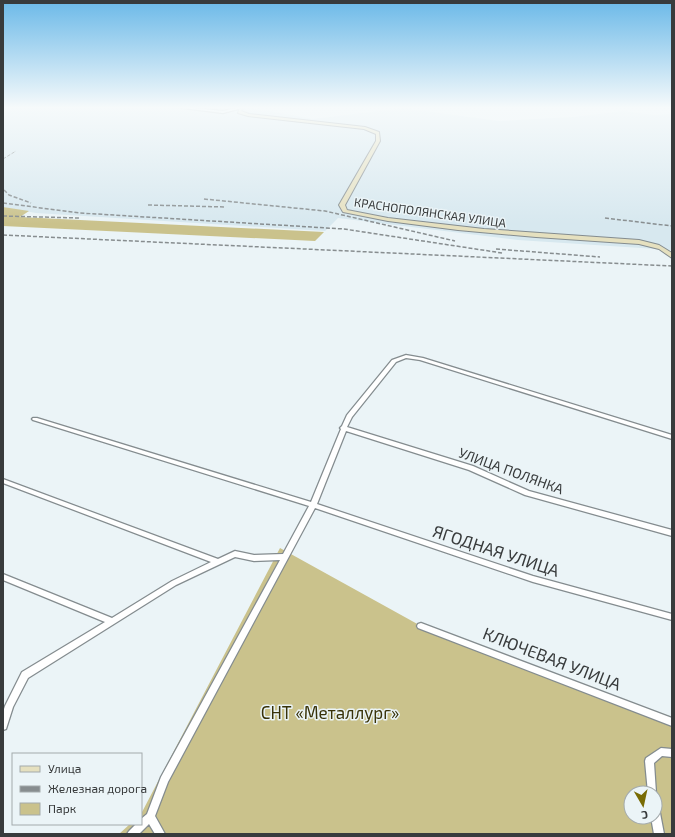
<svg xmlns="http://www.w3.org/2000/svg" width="675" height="837" viewBox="0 0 675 837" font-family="'Exo 2',sans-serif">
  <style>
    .built { fill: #d7e8ef }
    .green { fill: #cac28c; fill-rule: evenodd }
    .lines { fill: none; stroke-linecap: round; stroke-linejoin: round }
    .street-casing { stroke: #848c8f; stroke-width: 2.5 }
    .secondary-casing { stroke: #848c8f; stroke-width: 2 }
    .street { fill: #fff; fill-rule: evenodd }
    .secondary { fill: #e5e0bf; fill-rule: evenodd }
    .rail-far1 { stroke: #878d8f; stroke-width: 1; stroke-dasharray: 3.5 1.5; stroke-linecap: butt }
    .rail { stroke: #878d8f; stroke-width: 1.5; stroke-dasharray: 4 2; stroke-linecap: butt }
    .labels { text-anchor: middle; stroke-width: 3; stroke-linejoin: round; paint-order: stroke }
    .far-street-label { font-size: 12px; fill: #383b3c; stroke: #ebf4f7 }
    .street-label { font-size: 14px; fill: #383b3c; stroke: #ebf4f7 }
    .near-street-label { font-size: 17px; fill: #383b3c; stroke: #ebf4f7 }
    .near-park-label { font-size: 17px; fill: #383208; stroke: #ebf4f7 }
  </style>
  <rect width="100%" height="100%" fill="#ebf4f7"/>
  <!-- built -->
  <path class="built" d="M3 107H247L313 119 403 108 499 121 573 117 624 111 654 115 672 114V250L518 240 338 218 325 231 36 213 3 207Z"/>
  <!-- green -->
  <path class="green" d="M3 207 29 211 20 217 324 232 315 241 3 226Z
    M280 548 421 626 672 717V834H119L130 824H141V814ZM631 793H655V817H631Z"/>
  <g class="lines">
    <defs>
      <path id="street" d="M175 107H185L223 111 241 107 242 108 223 113Z
        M406 355 423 358 672 435V439L420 360 406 358 396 362 352 417 347 427 473 466 529 491 672 530V536L525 495 469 470 346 431 317 504 533 576 672 614V620L533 582 315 508 168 782 155 816 165 834H155L149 824 139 834H127L129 831 136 824H141V819L147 814 161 777 280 560 254 561 235 557 176 585 28 678 13 707 6 729 3 730V712L5 706 22 672 105 622 3 580V574L112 618 172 581 211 562 3 483V479L218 559 235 551 254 555 283 554 309 506 33 420 32 419 33 418H37L311 502 341 429 340 428 342 426 347 415 392 360Z
        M421 623 672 718V726L418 628 417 626 418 624Z
        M661 748 672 749V757L662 756 654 763 656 793 655 796V793H648L645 761 646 758Z
        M655 808 658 810 660 813 664 834H654L651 817H655Z"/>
      <path id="secondary" d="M240 107H244L241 111 249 114 365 127 379 132 380 141 345 205 347 210 388 218 484 229 639 240 659 245 672 253V258L659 249 639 244 536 237 458 230 388 221 343 212 339 205 376 141V134L364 129 248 116 238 113Z"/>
    </defs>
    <!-- street casing -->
    <use href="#street" class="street-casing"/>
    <!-- secondary casing -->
    <use href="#secondary" class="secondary-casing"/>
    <!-- street -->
    <use href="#street" class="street"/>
    <!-- secondary -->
    <use href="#secondary" class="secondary"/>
    <!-- rail-far1 -->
    <path class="rail-far1" d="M3 159 16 151
      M3 189 5 191"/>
    <!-- rail -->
    <path class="rail" d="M4 190 9 195 31 203
      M204 199 325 211 455 241
      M3 203 80 213 344 229 502 253
      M148 205 226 207
      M3 216 79 218
      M605 218 672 226
      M3 235 672 266
      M496 249 600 257"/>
  </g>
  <!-- sky -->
  <linearGradient id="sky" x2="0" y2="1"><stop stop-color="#6bb9e8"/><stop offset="0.48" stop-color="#f6fafb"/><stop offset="1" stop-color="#f6fafb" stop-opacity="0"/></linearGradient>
  <rect width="675" height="224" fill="url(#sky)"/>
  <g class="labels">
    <!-- far-street labels -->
    <g class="far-street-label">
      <text transform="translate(430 213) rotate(8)" y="4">КРАСНОПОЛЯНСКАЯ УЛИЦА</text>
    </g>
    <!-- street labels -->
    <g class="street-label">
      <text transform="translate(511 471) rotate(20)" y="5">УЛИЦА ПОЛЯНКА</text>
    </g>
    <!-- near-street labels -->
    <g class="near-street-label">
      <text transform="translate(496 551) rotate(18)" y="6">ЯГОДНАЯ УЛИЦА</text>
      <text transform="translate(552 659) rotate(21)" y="6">КЛЮЧЕВАЯ УЛИЦА</text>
    </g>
    <!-- near-park labels -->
    <g class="near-park-label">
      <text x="330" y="719">СНТ «Металлург»</text>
    </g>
  </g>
  <!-- border -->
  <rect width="675" height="837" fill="none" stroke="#383b3c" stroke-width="8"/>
  <!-- legend -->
  <rect x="12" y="753" width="130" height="72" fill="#ebf4f7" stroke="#a3aaac"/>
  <rect x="20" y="766" width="20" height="6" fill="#e5e0bf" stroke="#a3aaac"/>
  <text x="48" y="773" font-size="12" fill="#383b3c">Улица</text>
  <rect x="20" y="786" width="20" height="6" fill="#878d8f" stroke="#a3aaac"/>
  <text x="48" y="793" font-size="12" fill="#383b3c">Железная дорога</text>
  <rect x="20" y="803" width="20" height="12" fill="#cac28c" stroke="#a3aaac"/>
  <text x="48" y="813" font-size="12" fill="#383b3c">Парк</text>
  <!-- north arrow -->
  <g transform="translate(643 805) rotate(171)"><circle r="19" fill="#ebf4f7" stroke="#a3aaac"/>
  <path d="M0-3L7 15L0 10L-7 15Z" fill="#786b04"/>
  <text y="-6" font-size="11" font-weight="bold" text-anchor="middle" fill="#383b3c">С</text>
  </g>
</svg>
